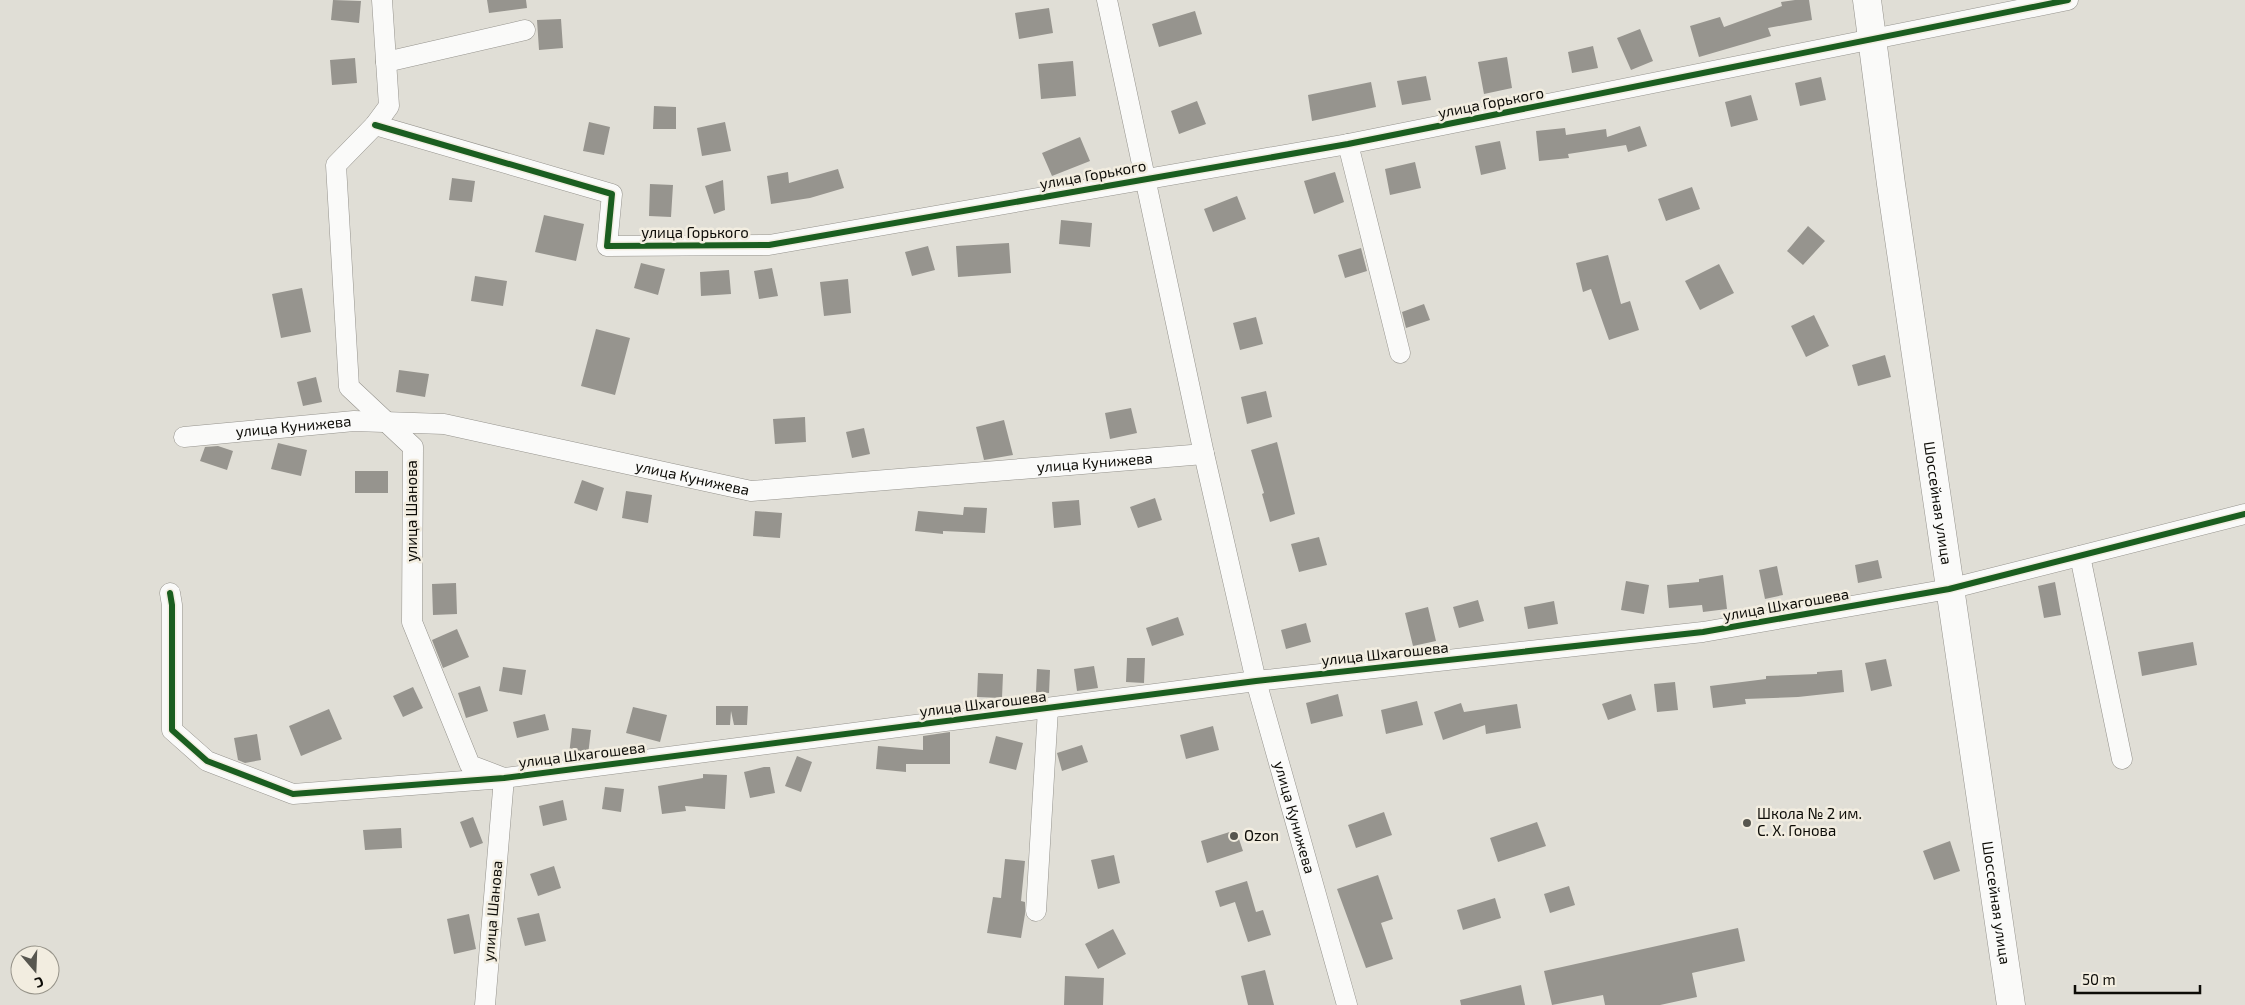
<svg xmlns="http://www.w3.org/2000/svg" width="2245" height="1005" viewBox="0 0 2245 1005" font-family="'Exo 2',sans-serif">
  <style>
    .building { fill: #96948e }
    .lines { fill: none; stroke-linecap: round; stroke-linejoin: round }
    .minor-casing { stroke: #95938d; stroke-width: 21 }
    .highway-casing { stroke: #95938d; stroke-width: 29 }
    .minor { stroke: #fafaf9; stroke-width: 20 }
    .highway { stroke: #fafaf9; stroke-width: 28 }
    .cycleway-casing { stroke: #f2ede0; stroke-width: 9 }
    .cycleway { stroke: #1b5e20; stroke-width: 6 }
    .poi-dot { fill: #57564f; stroke: #f2ede0; stroke-width: 2 }
    .labels { text-anchor: middle; stroke-width: 5; stroke-linejoin: round; paint-order: stroke }
    .street-label { font-size: 15px; fill: #0d0c07; stroke: #f2ede0 }
    .poi-label { font-size: 15px; fill: #0d0c07; stroke: #f2ede0; text-anchor: start }
  </style>
  <rect width="100%" height="100%" fill="#e0ded6"/>
  <!-- building -->
  <path class="building" d="M333 0 361 1 359 23 331 20Z
    M487 0H526L527 8 489 13Z
    M1795 0H1809L1812 20 1768 28 1771 36 1699 57 1690 26 1720 17 1724 27 1782 6 1781 2Z
    M1049 8 1053 33 1019 39 1015 13Z
    M1195 11 1202 34 1159 47 1152 24Z
    M561 19 563 48 539 50 537 20Z
    M1640 29 1653 61 1631 70 1617 38Z
    M1593 46 1598 68 1572 73 1568 52Z
    M1507 57 1512 88 1484 94 1478 62Z
    M355 58 357 83 332 85 330 60Z
    M1073 61 1076 96 1041 99 1038 64Z
    M1426 76 1431 100 1402 105 1397 81Z
    M1821 77 1826 100 1800 106 1795 83Z
    M1371 82 1376 107 1312 121 1308 95Z
    M1751 95 1758 120 1731 127 1725 102Z
    M1197 101 1206 124 1179 134 1171 111Z
    M654 106 676 107V129H653Z
    M589 122 610 127 604 155 583 151Z
    M725 122 731 151 702 156 697 128Z
    M1640 126 1647 146 1628 152 1626 145 1568 154 1569 158 1539 161 1536 131 1565 128 1566 135 1606 129 1607 137Z
    M1080 137 1090 161 1052 176 1042 153Z
    M1500 141 1506 169 1481 175 1475 146Z
    M1415 162 1421 188 1390 195 1385 169Z
    M838 169 844 188 810 198 771 204 767 176 788 172 789 183Z
    M1335 172 1344 202 1314 214 1304 181Z
    M452 178 475 181 472 202 449 200Z
    M723 180 725 210 714 214 705 186Z
    M650 184 673 185 671 217 649 216Z
    M1692 187 1700 209 1666 221 1658 199Z
    M1237 196 1246 219 1213 232 1204 209Z
    M544 215 584 224 576 261 535 252Z
    M1061 220 1092 223 1090 247 1059 244Z
    M1808 226 1825 241 1803 265 1787 251Z
    M1009 243 1011 273 958 277 956 246Z
    M928 246 935 270 912 276 905 252Z
    M1361 248 1367 271 1345 278 1338 255Z
    M1608 255 1621 304 1630 301 1639 330 1609 340 1591 289 1583 292 1576 263Z
    M641 263 665 269 658 295 634 288Z
    M1719 264 1734 293 1700 310 1685 281Z
    M772 268 778 296 759 299 754 271Z
    M729 270 731 294 701 296 700 272Z
    M475 276 507 281 503 306 471 301Z
    M848 279 851 313 824 316 820 282Z
    M302 288 311 332 281 338 272 294Z
    M1424 304 1430 320 1406 328 1402 312Z
    M1814 315 1829 346 1806 357 1791 326Z
    M1256 317 1263 344 1240 350 1233 323Z
    M596 329 630 338 615 395 581 386Z
    M1885 355 1891 377 1858 386 1852 365Z
    M399 370 429 374 425 397 396 392Z
    M316 377 322 402 303 406 297 382Z
    M1266 391 1272 417 1247 424 1241 397Z
    M1131 408 1137 433 1110 439 1105 413Z
    M805 417 806 442 775 444 773 419Z
    M1004 420 1013 455 984 460 976 427Z
    M864 428 870 454 852 458 846 432Z
    M1277 442 1295 514 1270 522 1262 494 1264 493 1251 450Z
    M278 443 307 450 301 476 271 469Z
    M218 446 233 451 227 470 200 461 205 447Z
    M355 471H388V493H355Z
    M582 480 604 488 597 511 574 503Z
    M626 491 652 495 648 523 622 518Z
    M1155 498 1162 520 1138 528 1130 507Z
    M1079 500 1081 525 1054 528 1052 502Z
    M964 507 987 508 985 533 943 531V534L915 531 918 511 963 515Z
    M755 511 782 513 780 538 753 536Z
    M1319 537 1327 565 1299 572 1291 544Z
    M1878 560 1882 578 1858 583 1855 565Z
    M1777 566 1783 595 1765 599 1759 570Z
    M1723 575 1727 609 1703 612 1702 605 1669 608 1667 585 1699 582V579Z
    M1626 581 1649 585 1644 614 1621 610Z
    M2055 582 2061 615 2044 618 2038 586Z
    M456 583 457 614 433 615 432 584Z
    M1478 600 1484 621 1459 628 1453 607Z
    M1554 601 1558 624 1528 629 1524 607Z
    M1428 607 1436 641 1413 646 1405 613Z
    M1178 617 1184 635 1152 646 1146 628Z
    M1306 623 1311 642 1286 649 1281 630Z
    M457 629 469 657 443 668 432 640Z
    M2193 642 2197 665 2142 676 2138 652Z
    M1127 658H1145L1144 683 1126 682Z
    M1886 659 1892 686 1871 691 1865 663Z
    M1094 666 1098 688 1077 691 1074 669Z
    M503 667 526 670 522 695 499 691Z
    M1037 669 1050 670 1049 693 1036 692Z
    M1842 670 1844 692 1798 697 1745 699 1746 704 1713 708 1710 686 1766 679V676L1817 674V672Z
    M978 673 1003 674 1002 698 977 697Z
    M1675 682 1678 710 1657 712 1654 684Z
    M480 686 488 711 466 718 458 693Z
    M413 687 423 708 403 717 393 696Z
    M1338 694 1343 716 1311 724 1306 703Z
    M1631 694 1636 710 1608 720 1602 704Z
    M1417 701 1423 725 1386 734 1381 710Z
    M1461 703 1464 712 1517 704 1521 728 1486 734 1485 725 1443 740 1434 712Z
    M716 706H748L747 725H734L731 711 730 725H716Z
    M633 707 667 715 660 742 626 733Z
    M329 709 342 739 301 756 289 726Z
    M545 714 549 730 517 738 513 722Z
    M1213 726 1219 750 1186 759 1180 735Z
    M572 728 591 730 588 755H569Z
    M950 732V764H906V772L876 769 878 746 923 750V736Z
    M257 734 261 760 245 763 238 760 234 738Z
    M996 736 1023 743 1016 770 989 763Z
    M1082 745 1088 762 1062 771 1057 753Z
    M797 756 812 762 801 792 785 786Z
    M764 767H770L775 793 750 798 744 772Z
    M703 774 727 775 725 809 685 806 686 811 662 814 658 786 703 778Z
    M605 787 624 789 621 812 602 809Z
    M563 800 567 820 543 826 539 806Z
    M1384 812 1392 835 1356 848 1348 825Z
    M473 817 483 843 470 848 460 822Z
    M1537 822 1546 846 1498 862 1490 838Z
    M401 828 402 848 365 850 363 830Z
    M1236 830 1243 851 1207 863 1201 841Z
    M1950 841 1960 871 1934 880 1923 851Z
    M1114 855 1120 883 1098 889 1091 860Z
    M1005 859 1025 861 1021 901 1025 902V914L1021 938 987 933 993 897 1001 898Z
    M554 866 561 888 538 896 530 874Z
    M1378 875 1393 919 1381 923 1393 959 1366 968 1337 889Z
    M1247 881 1256 912 1263 910 1271 935 1248 942 1235 902 1220 907 1215 891Z
    M1569 886 1575 905 1550 913 1544 894Z
    M1495 898 1501 918 1463 930 1457 910Z
    M539 913 546 941 525 946 517 918Z
    M469 914 476 949 454 954 447 919Z
    M1738 928 1745 961 1692 973 1697 997 1660 1005H1605L1603 995 1552 1005 1544 971Z
    M1113 929 1126 954 1098 969 1085 944Z
    M1265 970 1274 1005H1248L1241 976Z
    M1065 976 1104 978 1103 1005H1064Z
    M1521 985 1525 1005H1461L1460 1000Z"/>
  <g class="lines">
    <defs>
      <g id="minor">
        <path d="M382 0 389 106 375 125 336 165 349 387 413 447 412 622 470 765 504 778 485 1005"/>
        <path id="s1" d="M1107 0 1204 454 1256 681 1347 1005"/>
        <path d="M386 62 525 30"/>
        <path d="M375 125 612 194 607 246 769 245 1348 144 2068 0"/>
        <path d="M1348 144 1400 353"/>
        <path id="s2" d="M184 437 354 421 444 424 751 491 1204 454"/>
        <path d="M2080 556 2122 759"/>
        <path d="M170 593 172 605V730L207 761 293 794 504 778 1256 681 1703 632 1949 589 2245 514"/>
        <path d="M1036 911 1048 709"/>
      </g>
      <g id="highway">
        <path id="s3" d="M1867 0 1891 184 2011 1005"/>
      </g>
    </defs>
    <!-- minor casing -->
    <use href="#minor" class="minor-casing"/>
    <!-- highway casing -->
    <use href="#highway" class="highway-casing"/>
    <!-- minor -->
    <use href="#minor" class="minor"/>
    <!-- highway -->
    <use href="#highway" class="highway"/>
    <defs>
      <path id="cycleway" d="M375 125 612 194 607 246 769 245 1348 144 2068 0
        M170 593 172 605V730L207 761 293 794 504 778 1256 681 1703 632 1949 589 2245 514"/>
    </defs>
    <!-- cycleway casing -->
    <use href="#cycleway" class="cycleway-casing"/>
    <!-- cycleway -->
    <use href="#cycleway" class="cycleway"/>
  </g>
  <!-- markers -->
  <g class="poi-dot">
    <circle cx="1747" cy="823" r="5"/>
    <circle cx="1234" cy="836" r="5"/>
  </g>
  <g class="labels">
    <!-- street labels -->
    <g class="street-label">
      <text transform="translate(1491 103) rotate(-11)" y="5">улица Горького</text>
      <text transform="translate(1093 175) rotate(-10)" y="5">улица Горького</text>
      <text x="695" y="238">улица Горького</text>
      <text dy="5" stroke="none"><textPath href="#s2" startOffset="110">улица Кунижева</textPath></text>
      <text dy="5" stroke="none"><textPath href="#s2" startOffset="920">улица Кунижева</textPath></text>
      <text dy="5" stroke="none"><textPath href="#s2" startOffset="515">улица Кунижева</textPath></text>
      <text dy="5" stroke="none"><textPath href="#s3" startOffset="508">Шоссейная улица</textPath></text>
      <text transform="translate(412 511) rotate(-90)" y="5">улица Шанова</text>
      <text transform="translate(1786 605) rotate(-10)" y="5">улица Шхагошева</text>
      <text transform="translate(1385 654) rotate(-6)" y="5">улица Шхагошева</text>
      <text transform="translate(983 704) rotate(-7)" y="5">улица Шхагошева</text>
      <text transform="translate(582 755) rotate(-7)" y="5">улица Шхагошева</text>
      <text dy="5" stroke="none"><textPath href="#s1" startOffset="839">улица Кунижева</textPath></text>
      <text dy="5" stroke="none"><textPath href="#s3" startOffset="912">Шоссейная улица</textPath></text>
      <text transform="translate(493 911) rotate(-85)" y="5">улица Шанова</text>
    </g>
    <!-- poi labels -->
    <g class="poi-label">
      <text x="1757" y="819">Школа № 2 им.<tspan x="1757" dy="17">С. Х. Гонова</tspan></text>
      <text x="1244" y="841">Ozon</text>
    </g>
  </g>
  <!-- north arrow -->
  <g transform="translate(35 970) rotate(161)"><circle r="24" fill="#f2ede0" stroke="#969389"/>
  <path d="M0-4L9 19L0 12L-9 19Z" fill="#57564f"/>
  <text y="-8" font-size="14" font-weight="bold" text-anchor="middle" fill="#0d0c07">С</text>
  </g>
  <!-- scale -->
  <path d="M2075 985v8h125v-8" fill="none" stroke="#0d0c07" stroke-width="2.5"/>
  <text x="2082" y="985" font-size="15" fill="#0d0c07" stroke="#f2ede0" stroke-width="4" paint-order="stroke">50 m</text>
</svg>
